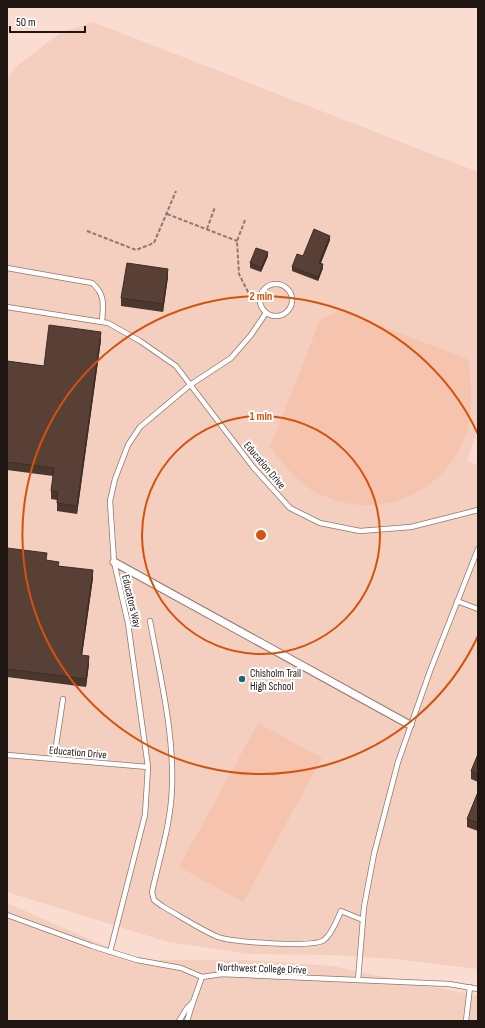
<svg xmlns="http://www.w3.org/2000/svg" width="485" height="1028" viewBox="0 0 485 1028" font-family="'Sofia Sans Condensed',sans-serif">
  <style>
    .built { fill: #f4cfbf }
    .green { fill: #f6c3ae }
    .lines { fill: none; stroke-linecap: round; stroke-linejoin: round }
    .service-casing { stroke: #91776c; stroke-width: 6 }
    .pedestrian-casing { stroke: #91776c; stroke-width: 9 }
    .path { stroke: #8c7870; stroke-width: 2; stroke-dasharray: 4 2; stroke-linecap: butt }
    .service { stroke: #fff; stroke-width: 4.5 }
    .pedestrian { stroke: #fff; stroke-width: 7 }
    .wall { fill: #4c372f }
    .shaded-wall { fill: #3e2d26 }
    .building { fill: #584037; stroke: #3e2d26 }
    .ring { fill: none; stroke: #d4520c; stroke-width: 2 }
    .poi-dot { fill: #216477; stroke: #fff; stroke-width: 1.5 }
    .labels { text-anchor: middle; stroke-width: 4; stroke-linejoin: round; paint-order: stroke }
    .street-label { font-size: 11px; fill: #1f1511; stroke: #fff }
    .poi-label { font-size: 11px; fill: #1f1511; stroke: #fff; text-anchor: start }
    .centre { fill: #d4520c; stroke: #fff; stroke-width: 2 }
    .ring-label { font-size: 12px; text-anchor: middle; font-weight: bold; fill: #d4520c; stroke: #fff; stroke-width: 4; stroke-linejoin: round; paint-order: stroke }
  </style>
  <rect width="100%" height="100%" fill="#fadcd0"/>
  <!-- built -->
  <path class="built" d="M93 22 478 172V430L467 461 478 465V969L394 959 332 955 250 954 168 942 7 892V78L18 65 60 33Z
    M7 903 137 960H246L332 966 478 996V1021H7Z"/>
  <!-- green -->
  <path class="green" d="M341 310 469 360C470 381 473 404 469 424 468 430 465 436 463 441 442 493 381 519 329 498 324 496 317 494 313 491 295 480 283 463 270 447L320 320Z
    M258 723 322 758 243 902 179 867Z"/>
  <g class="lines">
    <defs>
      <path id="service" d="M7 268 92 283C106 295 103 305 102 322
        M260 300a16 16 0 1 1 32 0a16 16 0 1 1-32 0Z
        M7 307 108 323 140 341 176 366 253 467 290 508 320 523 360 531 411 527 478 510
        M457 601 478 609
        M150 621C160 675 174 732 172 787 171 823 160 856 152 892L154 900 162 906C180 916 199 929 218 937 232 942 314 948 324 940 332 934 337 920 341 911L363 920
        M7 755 148 767
        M54 759 63 699
        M7 915 92 946 137 960 181 968 202 977 222 974 449 984 478 989
        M110 952 145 815 148 767 128 623 114 562 110 501 115 479 128 445 140 427 190 385 231 358 251 335 266 313
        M358 980 364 907 374 854 398 762 430 671 478 549
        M179 1021 187 1008 193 1002 202 977
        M187 1021 193 1002
        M466 1021 470 987"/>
      <path id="pedestrian" d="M114 562 410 725"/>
    </defs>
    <!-- service casing -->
    <use href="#service" class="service-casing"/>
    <!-- pedestrian casing -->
    <use href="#pedestrian" class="pedestrian-casing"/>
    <!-- path -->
    <path class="path" d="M167 214 237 241
      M245 220 237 241 239 274 251 298 260 304
      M207 229 215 207
      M87 231 136 250 154 243 176 191"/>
    <!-- service -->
    <use href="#service" class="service"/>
    <!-- pedestrian -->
    <use href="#pedestrian" class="pedestrian"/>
  </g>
  <!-- wall -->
  <path class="wall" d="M330 240 321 263 323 268 318 281 292 271V267L303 256Z
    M268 256 261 272 250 268V263Z
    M168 277 163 312 121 306V298Z
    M101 340 77 514 57 511V500L51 499V491L53 476 7 470V361L44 366Z
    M7 548 47 560 59 566 93 578 82 655 89 664 86 687 7 677Z
    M478 754V782L471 779V771Z
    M478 792V831L467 827V819Z"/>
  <!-- shaded-wall -->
  <path class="shaded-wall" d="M330 236V240L319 267V263Z
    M268 252V256L261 272V268Z
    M323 264V268L318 281V277Z
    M168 269V277L163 312V304Z
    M101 332V340L77 514V506Z
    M93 570V578L81 663V655Z
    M89 656V664L86 687V679Z"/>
  <!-- building -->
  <path class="building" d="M314 229 330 236 319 263 323 264 318 277 292 267 297 254 303 256Z
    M256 248 268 252 261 268 250 263Z
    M127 263 168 269 163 304 121 298Z
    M49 325 101 332 77 506 57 503 58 492 51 491 54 468 7 462V361L44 366Z
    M7 548 47 553 46 560 59 562 58 566 93 570 81 655 89 656 86 679 7 669Z
    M478 754V774L471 771Z
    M478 792V823L467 819Z"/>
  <!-- distance rings -->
  <g class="ring">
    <circle cx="261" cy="535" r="119"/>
    <path d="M478 636A239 239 0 1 1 478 434"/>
  </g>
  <!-- markers -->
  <circle class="poi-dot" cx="242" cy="679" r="4"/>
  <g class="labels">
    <!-- street labels -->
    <g class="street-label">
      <text transform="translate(265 465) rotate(50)" y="4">Education Drive</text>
      <text transform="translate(132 601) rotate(77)" y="4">Educators Way</text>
      <text transform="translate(78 752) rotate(5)" y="4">Education Drive</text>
      <text transform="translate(262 968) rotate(2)" y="4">Northwest College Drive</text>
    </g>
    <!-- poi labels -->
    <g class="poi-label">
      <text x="250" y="677">Chisholm Trail<tspan x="250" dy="13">High School</tspan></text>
    </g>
  </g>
  <circle cx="261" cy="535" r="6" class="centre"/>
  <g class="ring-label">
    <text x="261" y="300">2 min</text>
    <text x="261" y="420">1 min</text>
  </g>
  <!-- border -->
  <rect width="485" height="1028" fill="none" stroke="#1f1511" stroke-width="16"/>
  <!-- scale -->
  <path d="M10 26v6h75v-6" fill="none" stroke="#1f1511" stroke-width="2"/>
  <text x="16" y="26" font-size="12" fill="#1f1511" stroke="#ffffff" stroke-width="3" paint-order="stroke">50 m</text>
</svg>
